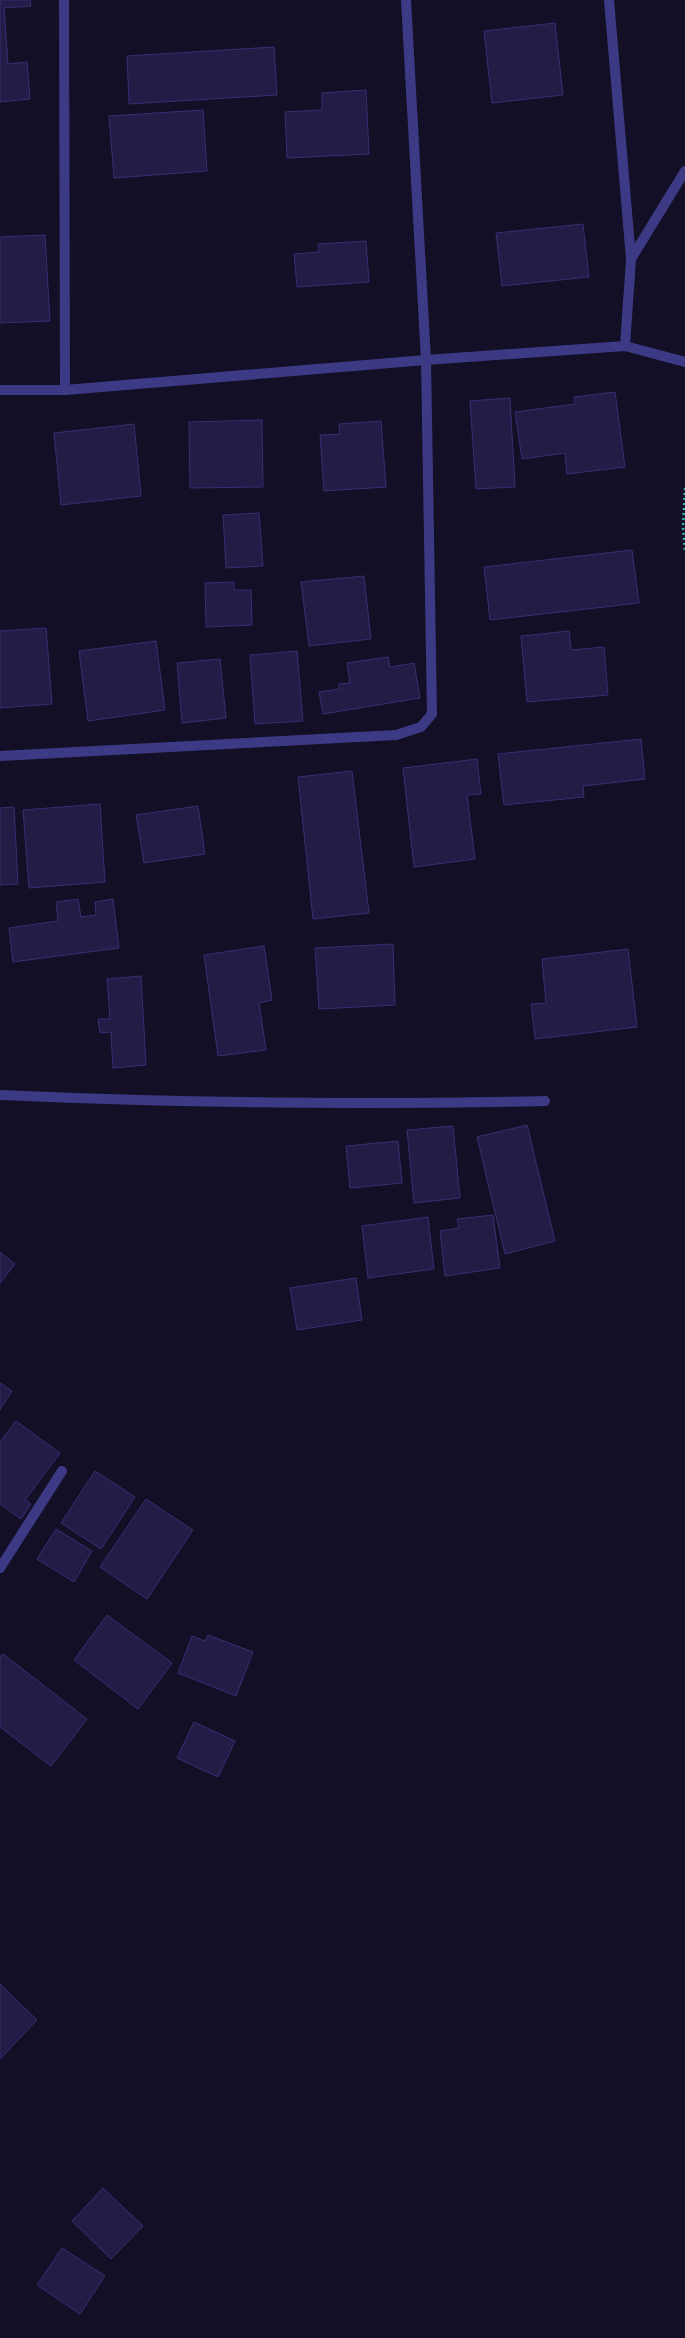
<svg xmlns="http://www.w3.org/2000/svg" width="685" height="2338" viewBox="0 0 685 2338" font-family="'Varela Round',sans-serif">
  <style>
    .building { fill: #241b47; stroke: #3b2d73 }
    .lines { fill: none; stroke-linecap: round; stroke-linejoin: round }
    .path { stroke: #2fb8b0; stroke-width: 2.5; stroke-dasharray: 2 3; stroke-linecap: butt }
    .minor { stroke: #3d3a85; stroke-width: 10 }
  </style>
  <rect width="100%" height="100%" fill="#130f26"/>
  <!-- building -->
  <path class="building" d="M0 0H30L31 6 4 8 8 64 27 62 30 99 0 102Z
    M555 23 563 95 492 103 484 31Z
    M274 47 277 95 129 104 127 56Z
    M366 90 369 154 287 158 285 112 322 110V93Z
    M203 110 207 171 114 178 109 116Z
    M583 224 589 277 502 286 496 233Z
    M45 235 50 321 0 323V237Z
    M366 241 369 282 297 287 294 254 319 252 318 244Z
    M615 392 625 467 567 474 565 453 522 459 515 412 575 404 574 397Z
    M510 398 515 487 476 489 470 401Z
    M262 420 263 487 190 488 189 422Z
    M381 421 386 487 324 491 320 435 340 434 339 424Z
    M134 424 141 496 61 505 54 433Z
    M259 513 263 566 226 568 223 515Z
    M632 550 639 603 490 620 484 567Z
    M364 576 371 639 309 646 301 582Z
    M234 582V590H251L252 625 206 627 205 583Z
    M46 628 52 704 0 708V631Z
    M569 631 571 650 604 647 608 695 527 702 521 636Z
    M156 641 165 710 88 721 79 651Z
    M297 651 303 721 255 724 250 655Z
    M388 657 390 667 414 663 420 698 323 714 319 692 339 689V684L350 683 347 663Z
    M220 659 226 718 182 723 177 663Z
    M641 739 645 779 583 786 584 797 504 805 498 754Z
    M477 759 481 794 467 795 475 859 414 867 403 768Z
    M352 771 369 913 313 919 298 777Z
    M100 804 105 882 29 888 23 810Z
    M198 806 205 854 144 863 136 815Z
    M14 807 18 884 0 885V808Z
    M78 899 81 917 96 915 95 902 113 899 119 948 13 962 9 928 58 921 56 902Z
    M393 944 395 1005 319 1009 315 948Z
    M264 946 272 1000 259 1003 266 1050 218 1056 204 955Z
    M628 949 637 1027 535 1039 531 1004 546 1003 542 959Z
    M141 976 146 1065 113 1068 111 1032 100 1033 98 1019H110L107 979Z
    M527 1125 555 1241 505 1254 477 1137Z
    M453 1126 460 1198 414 1203 407 1130Z
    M398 1141 402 1183 350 1188 346 1146Z
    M493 1215 500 1268 445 1276 440 1231 459 1228 457 1219Z
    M428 1217 434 1269 368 1278 362 1226Z
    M0 1252 15 1264 0 1283Z
    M356 1278 362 1320 297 1330 290 1288Z
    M0 1383 12 1391 0 1410Z
    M16 1421 60 1453 25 1500 31 1504 21 1519 0 1504V1442Z
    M95 1471 135 1497 101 1549 61 1523Z
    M146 1499 193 1530 147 1599 100 1567Z
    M56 1529 92 1551 74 1582 37 1559Z
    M107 1615 172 1663 138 1709 74 1660Z
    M208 1635 253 1652 236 1696 178 1673 192 1636 205 1641Z
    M3 1654 87 1719 51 1766 0 1727V1657Z
    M194 1722 235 1741 218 1777 177 1758Z
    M0 1984 37 2020 0 2059Z
    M103 2188 143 2226 111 2259 72 2221Z
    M62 2248 105 2276 80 2314 37 2285Z"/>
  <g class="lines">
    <!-- path -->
    <path class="path" d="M685 488 683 527 685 551"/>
    <!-- minor -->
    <path class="minor" d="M64 0 65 390
      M609 0 631 259
      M625 346 631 259 685 171
      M0 390H65L426 360 625 346 685 362
      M0 756 396 735 421 727 432 714 426 360 406 0
      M0 1095C181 1103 363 1105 545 1101
      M0 1568 62 1471"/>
  </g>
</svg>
